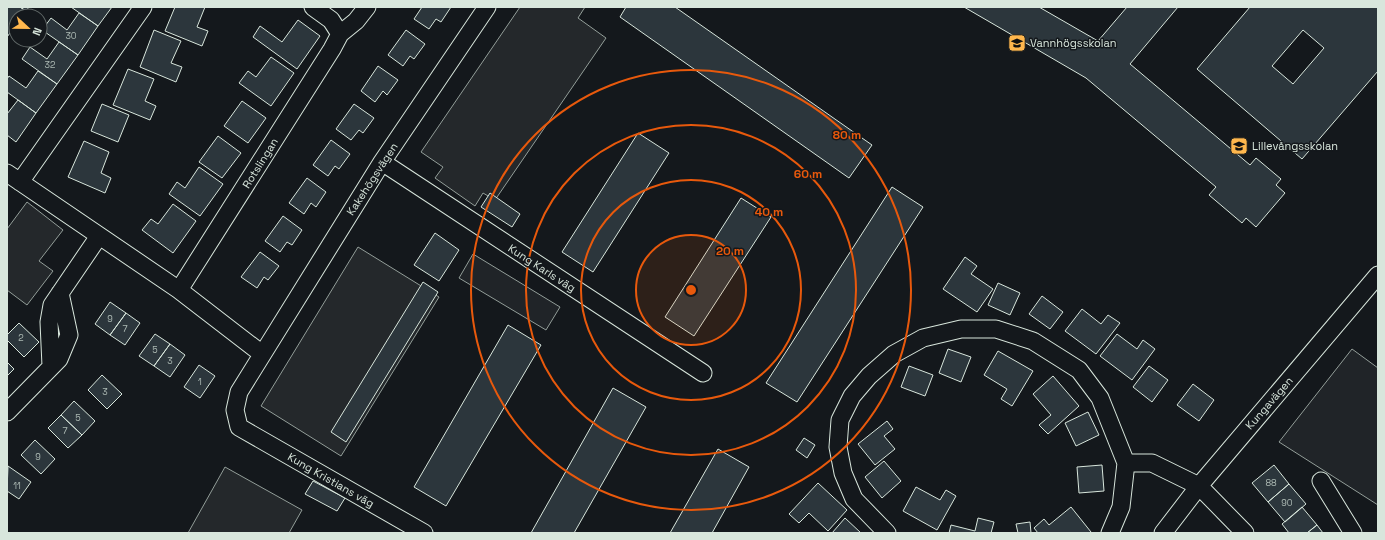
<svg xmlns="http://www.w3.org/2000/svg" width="1385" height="540" viewBox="0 0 1385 540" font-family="'Space Grotesk',sans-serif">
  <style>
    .green { fill: #202428; stroke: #939e99 }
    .parking { fill: #24282b; stroke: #939e99 }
    .building { fill: #2c363c; stroke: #d8e6dc; fill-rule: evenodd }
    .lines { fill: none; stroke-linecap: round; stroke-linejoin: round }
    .street-casing { stroke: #d8e6dc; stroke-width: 19 }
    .street { stroke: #14181c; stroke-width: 17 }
    .ring { fill: none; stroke: #e8590c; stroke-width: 2 }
    .labels { text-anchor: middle; stroke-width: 3; stroke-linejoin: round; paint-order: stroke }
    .number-label { font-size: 9px; fill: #adbab4 }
    .poi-label { font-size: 11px; fill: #d8e6dc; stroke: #14181c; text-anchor: start }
    .street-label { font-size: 11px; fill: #d8e6dc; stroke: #14181c }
    .centre { fill: #e8590c; stroke: #14181c; stroke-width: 2 }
    .ring-label { font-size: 12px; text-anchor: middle; font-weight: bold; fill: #e8590c; stroke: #14181c; stroke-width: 3; stroke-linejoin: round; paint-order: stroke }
  </style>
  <rect width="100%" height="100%" fill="#14181c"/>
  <!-- green -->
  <path class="green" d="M473 254 560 307 546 330 459 278Z
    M1352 349 1378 368V505L1279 442Z"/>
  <!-- parking -->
  <path class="parking" d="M520 7H585L578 18 606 38 495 200 483 193 475 206 435 178 443 167 421 152Z
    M27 202 63 230 39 261 53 271 27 305 7 290V229Z
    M358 247 439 297 341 456 261 406Z
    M225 467 302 510 289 533H188Z"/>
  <!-- building -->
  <path class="building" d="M7 7H20L26 11 22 16H16V25L7 37Z
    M20 7H29L26 11Z
    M71 7H112L98 26Z
    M175 7H205L197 27 208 31 202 46 165 31Z
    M422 7H451L441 22 436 19 429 29 414 19Z
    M626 7H675L872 145 849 178 620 17Z
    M964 7H1039L1098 41 1127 7H1178L1130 64 1250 165 1256 158 1281 179 1276 185 1285 193 1256 227 1246 218 1242 223 1209 195 1216 187 1086 78Z
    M1250 7H1378V71L1302 159 1197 69ZM1303 30 1324 48 1293 84 1272 66Z
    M79 13 98 26 78 55 42 30 51 18 67 30Z
    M298 20 320 36 297 69 253 37 260 26 282 42Z
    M154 30 181 41 171 63 182 67 176 82 140 67Z
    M406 30 425 44 414 59 410 56 403 66 388 55Z
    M59 42 78 55 57 84 22 59 30 47 47 59Z
    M271 57 294 73 271 106 239 83 248 71 256 77Z
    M378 66 398 80 387 95 383 91 375 102 361 91Z
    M128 69 154 79 145 101 156 106 150 120 113 105Z
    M38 71 57 84 36 113 7 92V79L9 76 26 88Z
    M18 100 36 113 16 142 7 135V114Z
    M242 101 266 118 248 143 224 126Z
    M102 104 129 115 118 142 91 131Z
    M354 104 374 118 363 133 359 130 351 140 336 129Z
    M638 133 669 153 593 272 562 252Z
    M218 136 241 153 222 178 199 162Z
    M331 140 350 154 339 169 335 166 328 176 313 165Z
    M84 141 109 152 101 173 111 178 105 193 68 177Z
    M199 167 223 184 200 216 169 194 177 182 185 188Z
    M307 178 326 192 316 207 311 203 304 214 289 203Z
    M892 187 923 207 797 402 766 383Z
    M490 193 520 214 512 227 481 207Z
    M741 198 771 217 694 336 665 317Z
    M173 204 196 221 173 253 142 230 151 219 158 224Z
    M283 216 302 230 292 245 287 242 280 252 265 241Z
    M435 233 459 250 439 281 414 265Z
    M260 252 279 266 268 280 264 277 257 288 241 277Z
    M965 257 977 266 971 274 993 289 977 312 943 289Z
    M423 282 438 292 346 442 331 432Z
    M998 283 1020 293 1010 315 988 305Z
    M1042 296 1063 312 1050 329 1029 314Z
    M110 302 126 313 110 335 95 324Z
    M1082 309 1101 324 1108 315 1120 323 1096 354 1065 331Z
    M126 313 140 323 125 345 110 335Z
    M19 323 39 342 24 357 7 340V335Z
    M508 325 541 345 446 506 414 487Z
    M155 334 170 344 154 366 139 356Z
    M1117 334 1137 349 1143 340 1155 349 1132 380 1100 356Z
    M170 344 185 355 170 377 154 366Z
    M948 349 971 357 961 382 939 373Z
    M998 351 1033 371 1012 406 1001 399 1007 389 984 375Z
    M7 362 14 369 7 376Z
    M199 365 215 376 200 398 184 387Z
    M909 366 933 375 925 396 901 387Z
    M1149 366 1168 380 1152 402 1133 387Z
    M102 375 122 394 107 409 88 390Z
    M1053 376 1079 406 1048 434 1039 425 1051 415 1033 394Z
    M1193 384 1214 400 1199 421 1177 405Z
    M613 388 646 407 574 533H531Z
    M74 401 95 421 82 435 61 415Z
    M1088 412 1099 435 1076 446 1065 423Z
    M61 415 82 435 68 448 48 428Z
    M887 421 893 429 884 436 895 449 875 465 858 444Z
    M804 438 815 445 807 458 796 450Z
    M35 440 55 459 41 474 21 455Z
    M718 449 749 467 712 533H670Z
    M884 461 901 481 882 498 865 477Z
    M1102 465 1104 491 1079 493 1077 467Z
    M1274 465 1289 484 1268 502 1252 483Z
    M8 466 31 482 19 499 7 491Z
    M313 481 345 498 337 511 305 494Z
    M818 483 847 510 828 531 809 513 799 523 789 514Z
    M1289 484 1306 504 1285 522 1268 502Z
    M916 487 940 500 946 490 956 496 937 530 903 511Z
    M1071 507 1091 532 1090 533H1038L1034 528 1044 519 1049 525Z
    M1302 507 1317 525 1307 533H1289L1282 524Z
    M845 518 861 533H832Z
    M978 518 994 522 991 533H949L951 525 975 531Z
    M1030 522 1031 533H1018L1016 524Z
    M1317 525 1323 533H1307Z"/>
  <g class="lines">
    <defs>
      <path id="street" d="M313 7 331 20 340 34
        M382 162 703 373
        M7 173 179 290 262 354
        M20 182 143 7
        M179 290 332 49 340 34 356 21 367 7
        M51 366 49 322 52 305 99 236
        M7 412 59 359 69 335 60 293
        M1126 463H1152L1199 486 1245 533
        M1321 481 1353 533
        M424 533 239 427 235 410 239 392 382 162 487 7
        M887 533 854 499 843 473 838 447 840 420 852 396 869 376 894 354 923 338 961 329H996L1033 341 1079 370 1100 398 1126 463 1121 507 1110 533
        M1163 533 1199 486 1378 275"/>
    </defs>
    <!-- street casing -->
    <use href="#street" class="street-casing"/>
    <!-- street -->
    <use href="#street" class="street"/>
  </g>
  <!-- distance rings -->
  <circle cx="691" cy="290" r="55" fill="#e8590c" fill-opacity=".12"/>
  <g class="ring">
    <circle cx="691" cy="290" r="55"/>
    <circle cx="691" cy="290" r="110"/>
    <circle cx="691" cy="290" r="165"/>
    <circle cx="691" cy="290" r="220"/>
  </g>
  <!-- icons -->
  <defs>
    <symbol id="school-square" viewBox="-11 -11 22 22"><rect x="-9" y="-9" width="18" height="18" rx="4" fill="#ffb74d" stroke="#14181c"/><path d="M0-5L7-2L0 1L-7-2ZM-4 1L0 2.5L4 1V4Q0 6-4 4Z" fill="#111"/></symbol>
  </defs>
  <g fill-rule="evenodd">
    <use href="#school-square" x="1007" y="33" width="20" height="20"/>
    <use href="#school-square" x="1229" y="136" width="20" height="20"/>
  </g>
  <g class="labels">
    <!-- number labels -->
    <g class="number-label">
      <text x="71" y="39">30</text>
      <text x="50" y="68">32</text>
      <text x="110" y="322">9</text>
      <text x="125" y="332">7</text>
      <text x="21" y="341">2</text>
      <text x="155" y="353">5</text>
      <text x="170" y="364">3</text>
      <text x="200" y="385">1</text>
      <text x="105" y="395">3</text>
      <text x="78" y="421">5</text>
      <text x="65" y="434">7</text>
      <text x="38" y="460">9</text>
      <text x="1271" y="486">88</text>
      <text x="17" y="489">11</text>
      <text x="1287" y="506">90</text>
    </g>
    <!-- poi labels -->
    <g class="poi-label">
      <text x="1030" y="47">Vannhögsskolan</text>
      <text x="1252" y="150">Lillevångsskolan</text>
    </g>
    <!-- street labels -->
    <g class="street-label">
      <text transform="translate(260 163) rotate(-58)" y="4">Rotslingan</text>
      <text transform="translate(372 179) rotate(-57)" y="4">Kakehögsvägen</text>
      <text transform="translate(542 268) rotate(33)" y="4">Kung Karls väg</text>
      <text transform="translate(1269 403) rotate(-49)" y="4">Kungavägen</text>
      <text transform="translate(331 480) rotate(30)" y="4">Kung Kristians väg</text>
    </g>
  </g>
  <circle cx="691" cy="290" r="6" class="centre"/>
  <g class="ring-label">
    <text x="847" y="139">80 m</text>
    <text x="808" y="178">60 m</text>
    <text x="769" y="216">40 m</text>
    <text x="730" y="255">20 m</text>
  </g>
  <!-- border -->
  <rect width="1385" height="540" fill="none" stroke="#d8e6dc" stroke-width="16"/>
  <!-- north arrow -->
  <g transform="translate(28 28) rotate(112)"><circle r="19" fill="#14181c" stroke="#626a69"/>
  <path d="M0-3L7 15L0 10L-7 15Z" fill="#ffb74d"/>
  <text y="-6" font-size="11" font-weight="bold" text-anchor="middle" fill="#d8e6dc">N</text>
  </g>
</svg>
